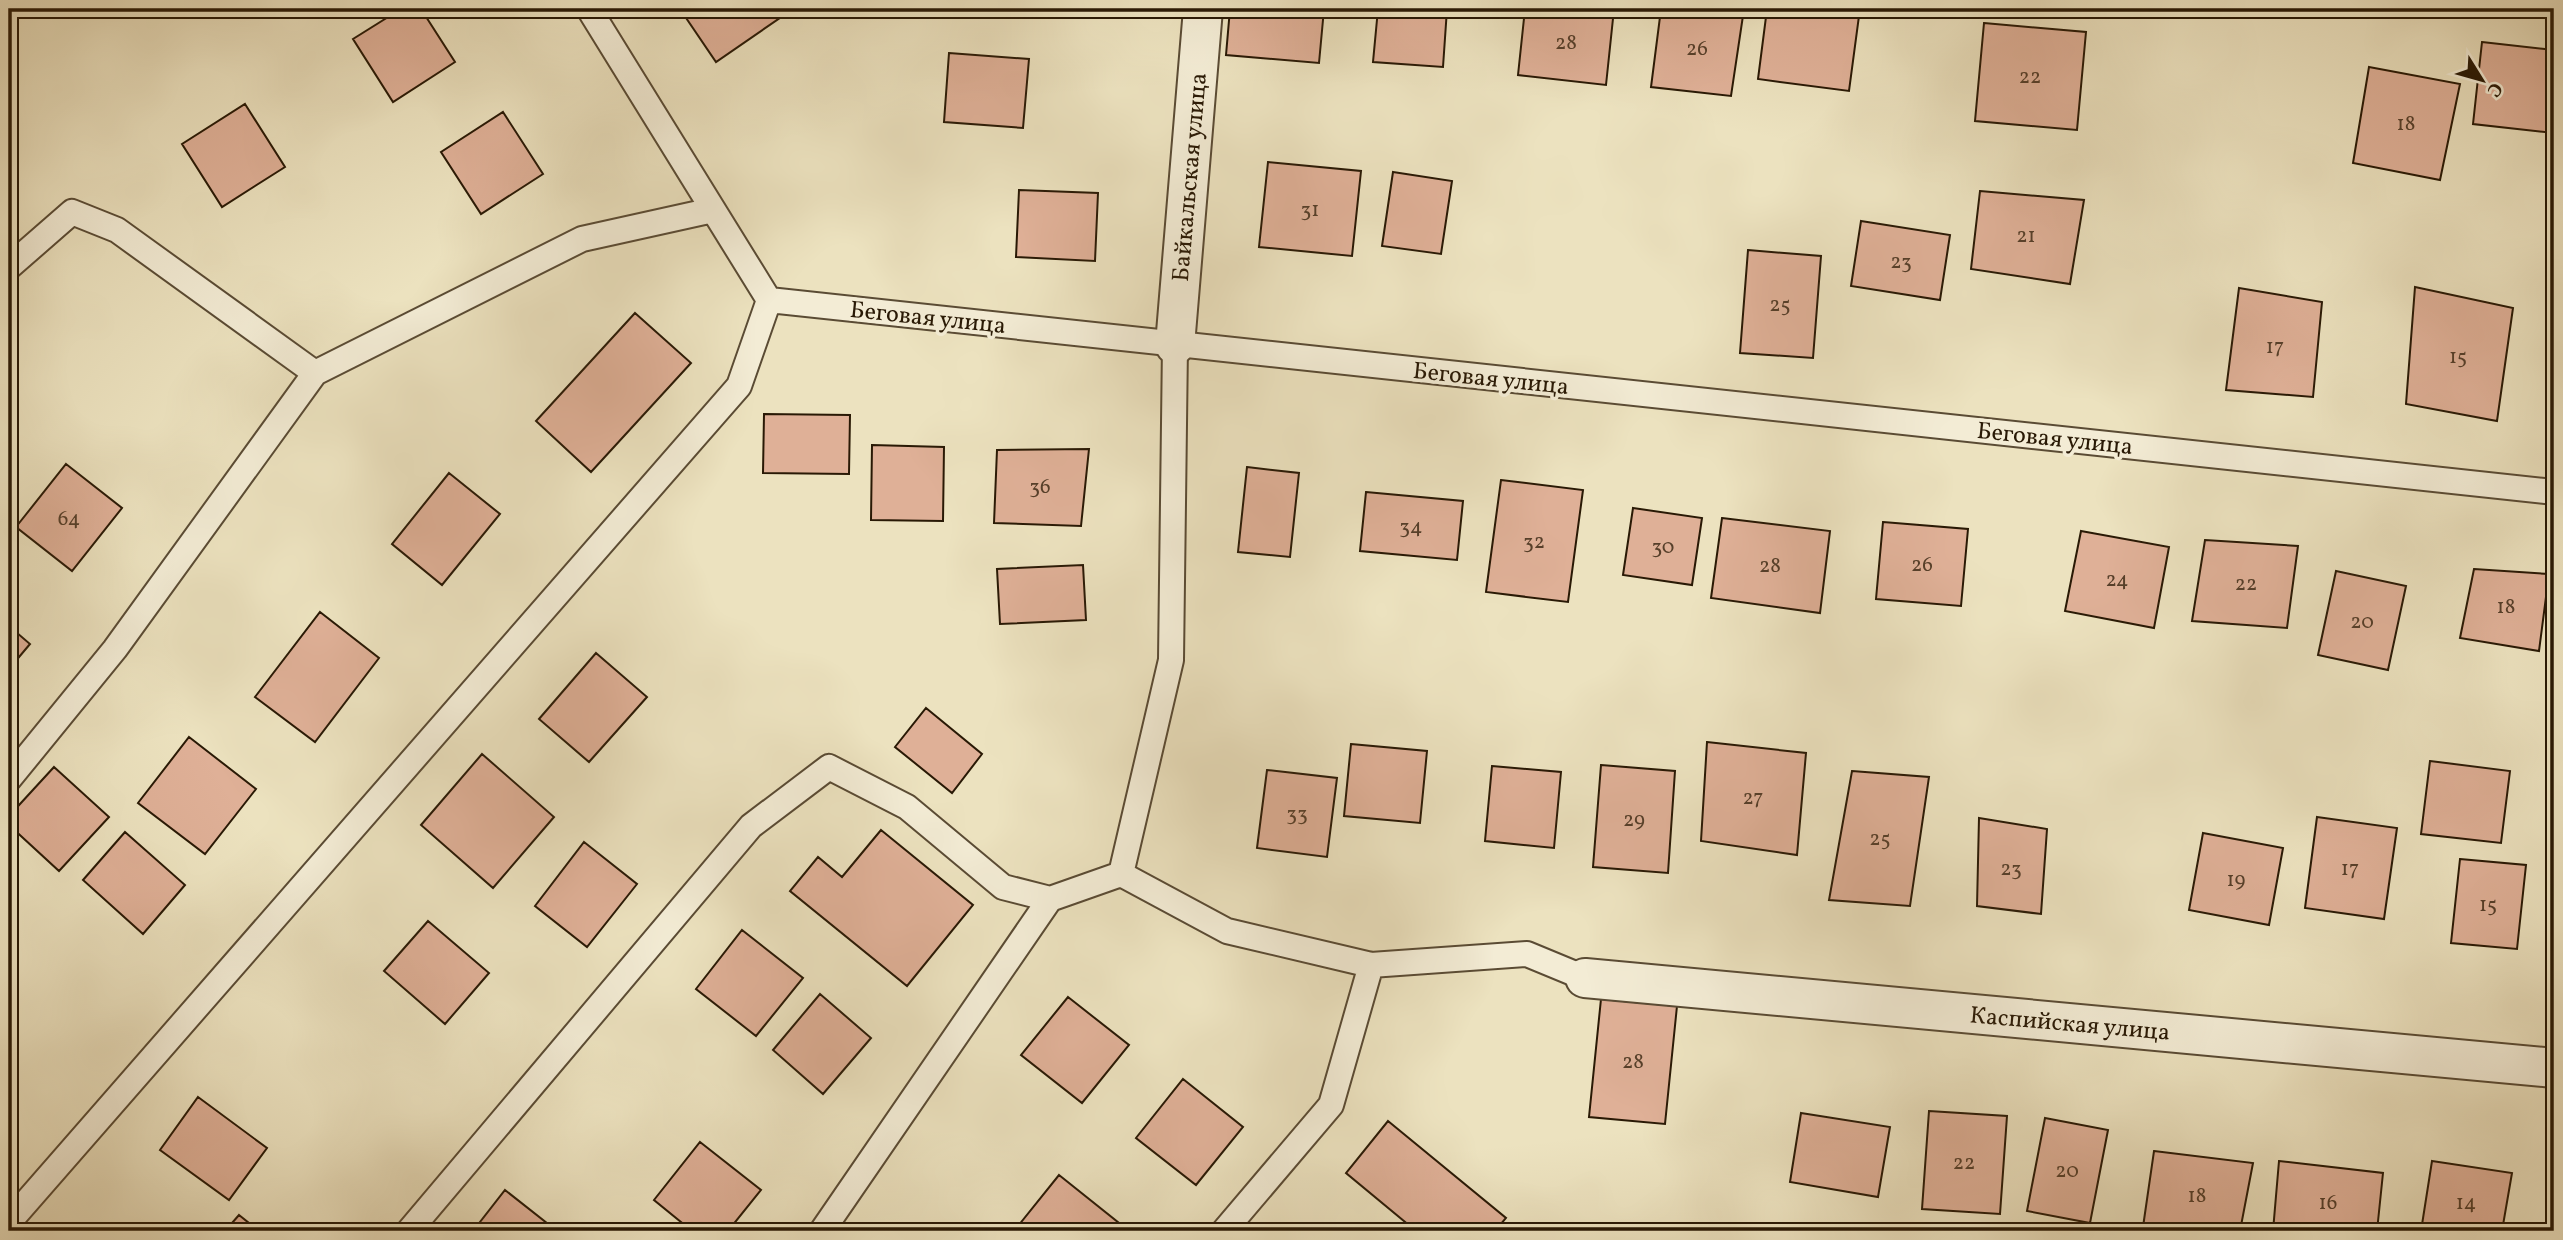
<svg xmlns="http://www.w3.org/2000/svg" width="2563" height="1240" viewBox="0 0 2563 1240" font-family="Vollkorn,serif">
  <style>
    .building { fill: #dfb097; stroke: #291905; stroke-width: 2 }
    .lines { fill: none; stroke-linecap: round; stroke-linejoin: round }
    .lane-casing { stroke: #5a4b34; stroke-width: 28 }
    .street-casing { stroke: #5a4b34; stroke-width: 42 }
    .lane { stroke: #f3ecd5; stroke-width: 24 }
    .street { stroke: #f3ecd5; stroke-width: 38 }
    .labels { text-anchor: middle; stroke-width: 7; stroke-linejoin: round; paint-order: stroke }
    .number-label { font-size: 21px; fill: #563f2a }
    .street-label { font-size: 24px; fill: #291905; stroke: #f3ecd5 }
  </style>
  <rect width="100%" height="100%" fill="#ece2bf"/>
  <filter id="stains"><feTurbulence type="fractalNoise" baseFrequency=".00286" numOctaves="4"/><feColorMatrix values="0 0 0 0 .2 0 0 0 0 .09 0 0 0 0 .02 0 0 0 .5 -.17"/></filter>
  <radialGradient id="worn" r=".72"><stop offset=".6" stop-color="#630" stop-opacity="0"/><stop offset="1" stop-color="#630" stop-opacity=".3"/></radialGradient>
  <!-- building -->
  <path class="building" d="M401 9H421L455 62 393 102 353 39Z
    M680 9H788L790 11 716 62Z
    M1230 9H1324L1319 63 1226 55Z
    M1378 9H1447L1443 67 1373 62Z
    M1525 9H1614L1606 85 1518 75Z
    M1661 9H1744L1731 96 1651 87Z
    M1767 9 1859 16 1849 91 1758 79Z
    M1984 23 2086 32 2077 130 1975 121Z
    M2482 42 2554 50V133L2473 124Z
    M949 53 1029 59 1023 128 944 122Z
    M2369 67 2460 84 2440 180 2353 163Z
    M245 104 285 167 222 207 182 144Z
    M503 112 543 174 481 214 441 152Z
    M1268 162 1361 171 1352 256 1259 247Z
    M1393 172 1452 181 1441 254 1382 246Z
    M1019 190 1098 193 1095 261 1016 257Z
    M1980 191 2084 200 2070 284 1971 269Z
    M1861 221 1950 235 1940 300 1851 286Z
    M1748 250 1821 256 1813 358 1740 353Z
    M2415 287 2513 308 2497 421 2406 404Z
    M2239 288 2322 302 2313 397 2226 390Z
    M635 313 691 363 591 472 536 421Z
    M764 414 850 415 849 474 763 473Z
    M872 445 944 447 943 521 871 520Z
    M1089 449 1081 526 994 523 997 450Z
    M66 464 122 508 72 571 16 527Z
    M1247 467 1299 473 1290 557 1238 552Z
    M449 473 500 514 442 585 392 544Z
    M1501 480 1583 490 1568 602 1486 592Z
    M1366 492 1463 501 1457 560 1360 551Z
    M1633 508 1702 518 1692 585 1623 575Z
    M1722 518 1830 531 1820 613 1711 598Z
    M1883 522 1968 529 1961 606 1876 599Z
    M2081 531 2169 547 2154 628 2065 611Z
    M2205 540 2298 546 2287 628 2192 621Z
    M1083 565 1086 620 1000 624 997 569Z
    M2474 569 2549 574 2539 651 2460 638Z
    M2336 571 2406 586 2388 670 2318 655Z
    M320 612 379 658 315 742 255 697Z
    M9 626 30 644 9 669Z
    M596 653 647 697 589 762 539 719Z
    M926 708 982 754 952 793 895 747Z
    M189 737 256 789 205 854 138 803Z
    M1707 742 1806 753 1797 855 1701 841Z
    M1351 744 1427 751 1420 823 1344 816Z
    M482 754 554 817 493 888 421 825Z
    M2430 761 2510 771 2501 843 2421 834Z
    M1601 765 1675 771 1668 873 1593 867Z
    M1492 766 1561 772 1554 848 1485 841Z
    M54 767 109 817 59 871 9 825V816Z
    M1267 770 1337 778 1327 857 1257 848Z
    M1852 771 1929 777 1910 906 1829 900Z
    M2317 817 2397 828 2384 919 2305 908Z
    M1979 818 2047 829 2041 914 1977 906Z
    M881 830 973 905 907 986 790 891 818 857 842 877Z
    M125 832 185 885 143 934 83 880Z
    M2203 833 2283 848 2269 925 2189 910Z
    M584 842 637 884 587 947 535 906Z
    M2460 859 2526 865 2517 949 2451 943Z
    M428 921 489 973 445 1024 384 971Z
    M742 930 803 978 756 1036 696 989Z
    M820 994 871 1038 823 1094 773 1050Z
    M1068 997 1129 1045 1082 1103 1021 1055Z
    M1601 999 1677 1006 1665 1124 1589 1117Z
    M1183 1079 1243 1127 1196 1185 1136 1138Z
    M198 1097 267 1148 229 1200 160 1150Z
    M1929 1111 2007 1116 2000 1214 1922 1209Z
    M1801 1113 1890 1127 1878 1197 1790 1182Z
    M2045 1118 2108 1130 2090 1223 2027 1211Z
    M1388 1121 1506 1218 1495 1231H1416L1346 1173Z
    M700 1142 761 1190 728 1231H692L654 1200Z
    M2154 1151 2253 1163 2240 1231H2172L2143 1227Z
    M2279 1161 2383 1173 2377 1231H2273Z
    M2432 1161 2512 1173 2502 1231H2421Z
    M1059 1175 1119 1223 1113 1231H1014Z
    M505 1190 557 1231H473Z
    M239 1215 259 1231H225Z"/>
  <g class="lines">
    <defs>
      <path id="lane" d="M589 9 769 300 2554 492
        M9 267 72 212 117 230 315 373
        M1175 345 1171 660 1121 874 1227 931 1371 965 1527 954 1585 978
        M9 779 115 649 315 373 582 239 713 210
        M9 1222 739 386 769 300
        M409 1231 751 826 829 767 907 807 1003 887 1050 899
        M822 1231 1050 899 1121 874
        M1224 1231 1331 1105 1371 965"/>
      <path id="street" d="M1175 345 1203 9
        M1585 978 2554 1068"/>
    </defs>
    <!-- lane casing -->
    <use href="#lane" class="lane-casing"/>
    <!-- street casing -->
    <use href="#street" class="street-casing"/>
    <!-- lane -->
    <use href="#lane" class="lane"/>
    <!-- street -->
    <use href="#street" class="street"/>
  </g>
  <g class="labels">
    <!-- number labels -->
    <g class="number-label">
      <text x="1566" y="49">28</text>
      <text x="1697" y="55">26</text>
      <text x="2030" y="83">22</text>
      <text x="2406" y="130">18</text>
      <text x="1310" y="216">31</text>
      <text x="2026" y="242">21</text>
      <text x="1901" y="268">23</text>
      <text x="1780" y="311">25</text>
      <text x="2275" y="353">17</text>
      <text x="2458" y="363">15</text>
      <text x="1040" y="493">36</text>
      <text x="69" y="525">64</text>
      <text x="1411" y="533">34</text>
      <text x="1534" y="548">32</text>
      <text x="1663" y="553">30</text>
      <text x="1922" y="571">26</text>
      <text x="1770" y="572">28</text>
      <text x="2117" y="586">24</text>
      <text x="2246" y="590">22</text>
      <text x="2506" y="613">18</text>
      <text x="2362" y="628">20</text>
      <text x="1753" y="804">27</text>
      <text x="1297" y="820">33</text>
      <text x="1634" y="826">29</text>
      <text x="1880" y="845">25</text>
      <text x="2011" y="875">23</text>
      <text x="2350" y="875">17</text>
      <text x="2236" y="886">19</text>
      <text x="2488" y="911">15</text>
      <text x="1633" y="1068">28</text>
      <text x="1964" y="1169">22</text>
      <text x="2067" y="1177">20</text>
      <text x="2197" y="1202">18</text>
      <text x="2328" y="1209">16</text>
      <text x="2466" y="1209">14</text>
    </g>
    <!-- street labels -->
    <g class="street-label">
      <text transform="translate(1189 177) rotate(-85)" y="8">Байкальская улица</text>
      <text transform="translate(928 317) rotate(6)" y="8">Беговая улица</text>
      <text transform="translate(1491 378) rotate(6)" y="8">Беговая улица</text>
      <text transform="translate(2055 438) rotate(6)" y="8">Беговая улица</text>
      <text transform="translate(2070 1023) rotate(5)" y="8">Каспийская улица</text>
    </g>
  </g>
  <!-- margin -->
  <rect width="2563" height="1240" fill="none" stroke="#ece2bf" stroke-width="35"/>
  <rect x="10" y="10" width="2542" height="1219" fill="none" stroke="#291905" stroke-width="3.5"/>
  <rect x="18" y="18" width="2528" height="1205" fill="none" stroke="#291905" stroke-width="2"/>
  <!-- north arrow -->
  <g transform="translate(2482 80) rotate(127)" stroke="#f3ecd5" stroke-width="5" paint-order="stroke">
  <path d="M0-5L12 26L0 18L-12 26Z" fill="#291905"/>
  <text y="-10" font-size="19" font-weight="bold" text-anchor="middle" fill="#291905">С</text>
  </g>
  <rect width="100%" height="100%" filter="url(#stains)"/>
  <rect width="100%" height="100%" fill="url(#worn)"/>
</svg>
